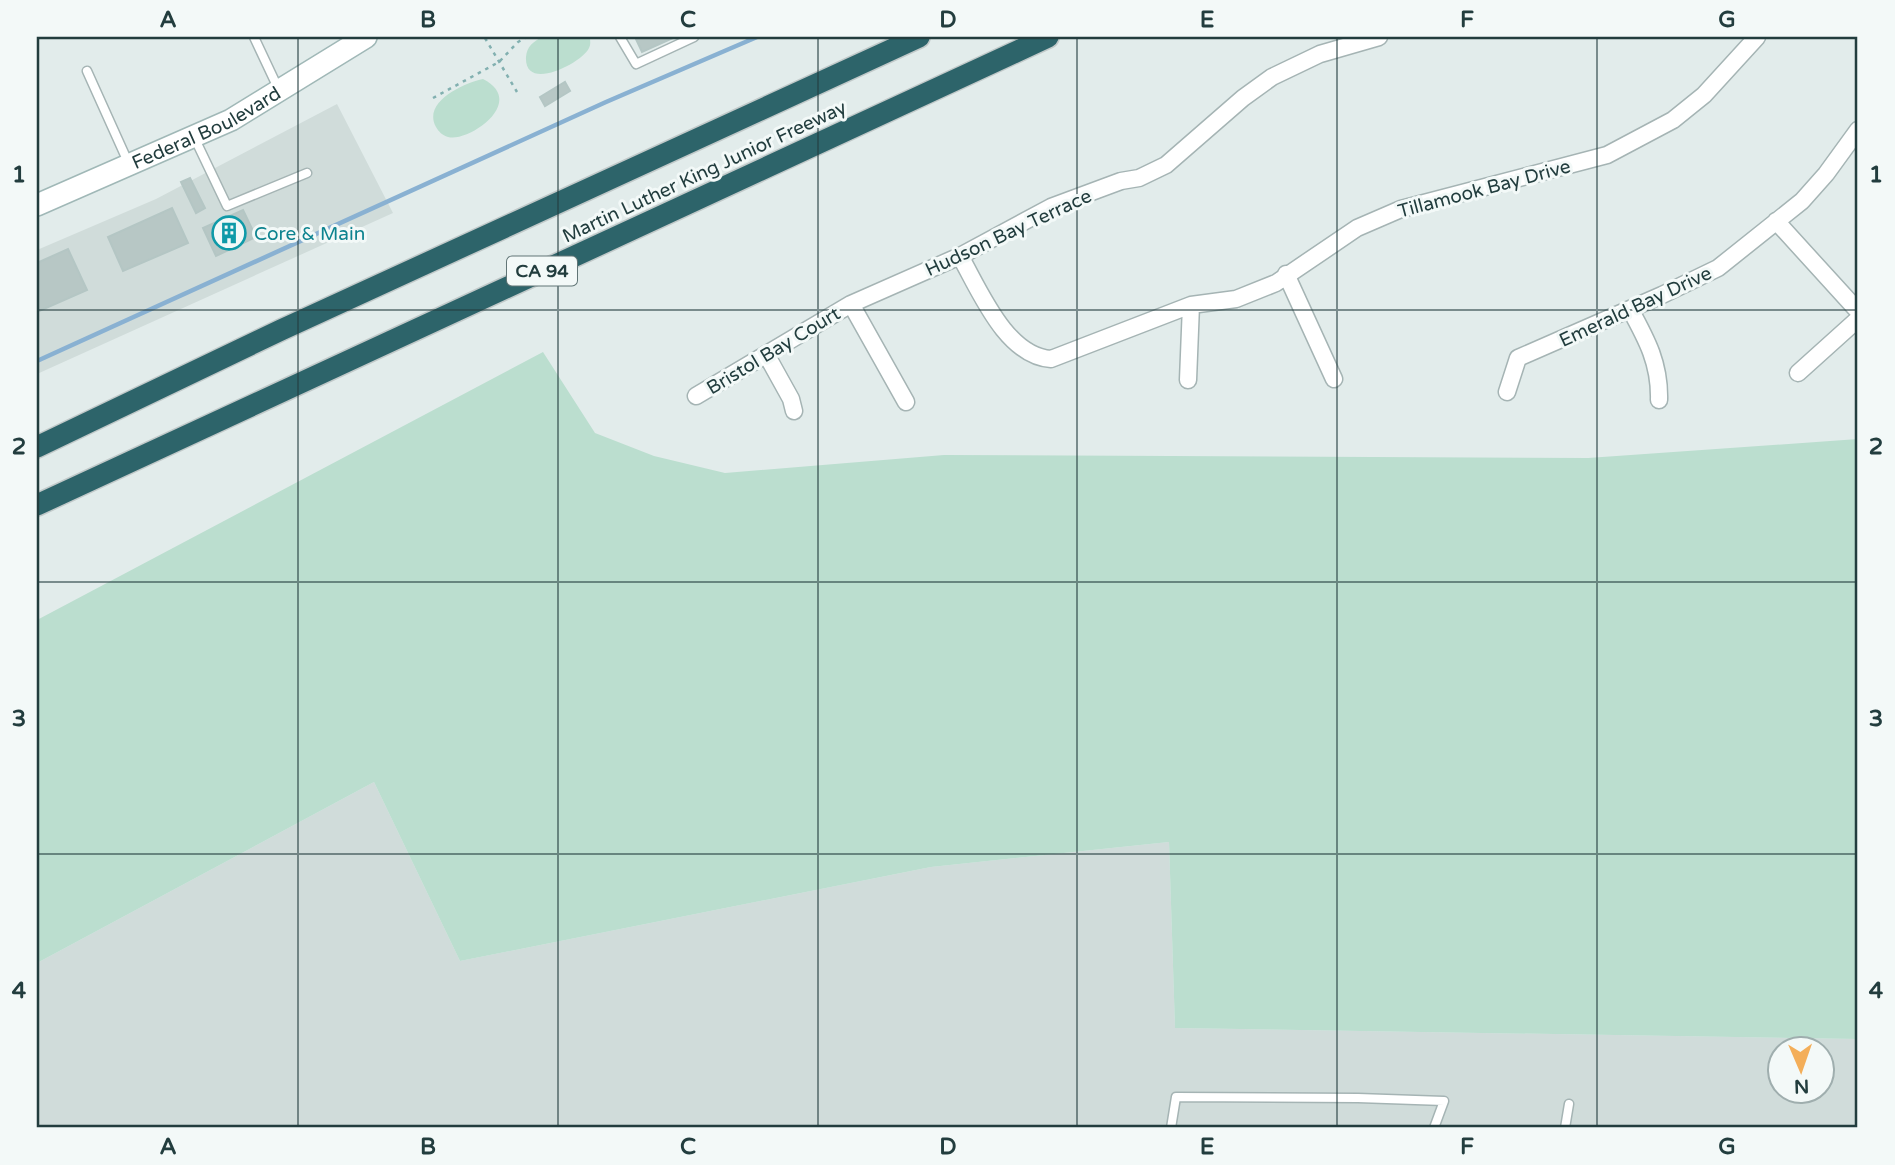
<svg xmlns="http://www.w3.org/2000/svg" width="1895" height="1165" viewBox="0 0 1895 1165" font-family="'Varela Round',sans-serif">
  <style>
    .built { fill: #d0dcda; fill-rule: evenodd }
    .green { fill: #bbdecf }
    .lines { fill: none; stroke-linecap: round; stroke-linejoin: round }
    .stream { stroke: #89b1d2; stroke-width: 4.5 }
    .building { fill: #b7c7c5; stroke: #b4c6c4; stroke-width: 2 }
    .lane-casing { stroke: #a5b4b4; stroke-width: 11 }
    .street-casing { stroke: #a5b4b4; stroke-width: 19 }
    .secondary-casing { stroke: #a0b8b7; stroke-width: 24 }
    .highway-casing { stroke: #c1c9c9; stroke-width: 24 }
    .path { stroke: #82b0b0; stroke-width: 2.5; stroke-dasharray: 3.5 5; stroke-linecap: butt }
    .lane { stroke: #fff; stroke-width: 8 }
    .street { stroke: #fff; stroke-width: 16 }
    .secondary { stroke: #fff; stroke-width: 21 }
    .highway { stroke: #2d646a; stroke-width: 21 }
    .grid { fill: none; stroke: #223d3e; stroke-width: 2; stroke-opacity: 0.55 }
    .labels { text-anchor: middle; stroke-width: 6; stroke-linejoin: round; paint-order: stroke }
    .shield { fill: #f3f9f8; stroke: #617576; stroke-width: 2 }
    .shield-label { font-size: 18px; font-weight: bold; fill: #223d3e }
    .street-label { font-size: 19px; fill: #223d3e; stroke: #f3f9f8 }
    .culture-label { font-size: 19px; fill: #0d838f; stroke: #f3f9f8; text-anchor: start }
    .neatline { fill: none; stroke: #223d3e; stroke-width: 2.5 }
    .grid-label { font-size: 23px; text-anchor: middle; font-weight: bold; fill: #223d3e }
  </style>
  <rect width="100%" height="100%" fill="#e2eceb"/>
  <!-- built -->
  <path class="built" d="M337 104 393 213 37 374V250L156 199Z
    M374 782 460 961 931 867 1169 842 1175 1028 1858 1039V1128H37V963ZM1780 1050H1822V1092H1780Z"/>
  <!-- green -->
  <path class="green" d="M542 37H590C590 41 591 44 589 48 582 63 524 93 526 57 527 46 533 42 542 37Z
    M483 79C528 102 468 143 448 137 442 135 439 132 436 127 422 102 464 83 483 79Z
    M543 352 595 433 654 456 725 473 944 455 1588 458 1858 439V1039L1175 1028 1169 842 931 867 460 961 374 782 37 963V620Z"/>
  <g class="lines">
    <!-- stream -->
    <path class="stream" d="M37 361 606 102 757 37"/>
  </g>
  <!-- building -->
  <path class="building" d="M635 37H675L642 52Z
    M565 82 570 91 545 106 540 97Z
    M190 178 205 208 196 213 181 182Z
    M172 208 188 243 123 271 108 237Z
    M243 210 256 237 216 256 203 228Z
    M68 249 87 290 37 312V263Z"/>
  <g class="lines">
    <defs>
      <path id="lane" d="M254 37 278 88
        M620 37 636 64 694 37
        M87 71 128 162
        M195 139 227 206 307 173
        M1171 1128 1176 1097 1358 1098 1444 1101 1434 1128
        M1565 1128 1569 1104"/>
      <path id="street" d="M1776 221 1858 311
        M960 256C980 291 1006 356 1051 359L1191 305 1236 299 1276 283 1357 228 1401 209 1607 155 1673 120 1704 95 1757 37
        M1286 274 1334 379
        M851 304 906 402
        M1630 309C1647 340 1660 364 1659 400
        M766 354 791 399 794 411
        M1798 373 1858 319
        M1188 380 1191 305
        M1507 392 1518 358 1662 295 1718 268 1802 201 1826 174 1858 130
        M696 396 851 304 960 256 1051 207 1121 181 1139 178 1166 165 1243 98 1272 77 1320 54 1379 37"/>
      <g id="secondary">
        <path id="s1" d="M37 205 231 120 366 37"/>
      </g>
      <path id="highway" d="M37 447 281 330 919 37
        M37 505 1048 37"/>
    </defs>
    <!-- lane casing -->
    <use href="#lane" class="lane-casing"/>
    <!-- street casing -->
    <use href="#street" class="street-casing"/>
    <!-- secondary casing -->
    <use href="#secondary" class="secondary-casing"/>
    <!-- highway casing -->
    <use href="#highway" class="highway-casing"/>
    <!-- path -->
    <path class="path" d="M485 38 517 92
      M433 98 499 62 518 42 527 37"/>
    <!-- lane -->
    <use href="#lane" class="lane"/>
    <!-- street -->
    <use href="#street" class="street"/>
    <!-- secondary -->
    <use href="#secondary" class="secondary"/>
    <!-- highway -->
    <use href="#highway" class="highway"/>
  </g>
  <!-- grid -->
  <path class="grid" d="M298 37V1128M558 37V1128M818 37V1128M1077 37V1128M1337 37V1128M1597 37V1128M37 310H1858M37 582H1858M37 854H1858"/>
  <!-- icons -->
  <defs>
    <symbol id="building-ring" viewBox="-11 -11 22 22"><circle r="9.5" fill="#f3f9f8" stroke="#0f9aa8" stroke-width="1.5"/><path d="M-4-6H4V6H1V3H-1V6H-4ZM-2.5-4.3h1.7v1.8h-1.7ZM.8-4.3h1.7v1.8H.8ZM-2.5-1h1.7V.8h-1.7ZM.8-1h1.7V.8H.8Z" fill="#0f9aa8"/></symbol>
  </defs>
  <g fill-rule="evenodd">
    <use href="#building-ring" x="210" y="214" width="38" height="38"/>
  </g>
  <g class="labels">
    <!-- shield labels -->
    <rect class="shield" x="507" y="256.5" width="70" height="29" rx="5"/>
    <g class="shield-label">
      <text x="542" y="277">CA 94</text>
    </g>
    <!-- street labels -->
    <g class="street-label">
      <text dy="7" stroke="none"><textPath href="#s1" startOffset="186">Federal Boulevard</textPath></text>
      <text transform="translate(704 171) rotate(-25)" y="7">Martin Luther King Junior Freeway</text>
      <text transform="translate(1484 188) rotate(-15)" y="7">Tillamook Bay Drive</text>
      <text transform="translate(1008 232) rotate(-25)" y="7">Hudson Bay Terrace</text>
      <text transform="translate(1635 306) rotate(-25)" y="7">Emerald Bay Drive</text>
      <text transform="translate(773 350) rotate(-31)" y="7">Bristol Bay Court</text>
    </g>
    <!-- culture labels -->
    <g class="culture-label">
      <text x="254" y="240">Core &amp; Main</text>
    </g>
  </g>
  <!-- border -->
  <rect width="1895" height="1165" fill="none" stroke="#f3f9f8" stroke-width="77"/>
  <!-- north arrow -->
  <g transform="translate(1801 1070) rotate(178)"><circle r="33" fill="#f3f9f8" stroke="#9faeae" stroke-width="2"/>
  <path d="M0-5L12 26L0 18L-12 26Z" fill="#f3ae59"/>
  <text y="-10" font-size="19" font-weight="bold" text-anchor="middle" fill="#223d3e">N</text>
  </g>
  <rect x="38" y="38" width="1818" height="1088" class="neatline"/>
  <g class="grid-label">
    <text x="168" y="27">A</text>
    <text x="428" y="27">B</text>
    <text x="688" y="27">C</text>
    <text x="948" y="27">D</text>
    <text x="1207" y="27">E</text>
    <text x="1467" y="27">F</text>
    <text x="1727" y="27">G</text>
    <text x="19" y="182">1</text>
    <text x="1876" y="182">1</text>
    <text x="19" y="454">2</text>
    <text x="1876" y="454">2</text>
    <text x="19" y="726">3</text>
    <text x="1876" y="726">3</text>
    <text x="19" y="998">4</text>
    <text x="1876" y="998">4</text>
    <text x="168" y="1154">A</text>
    <text x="428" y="1154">B</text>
    <text x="688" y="1154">C</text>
    <text x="948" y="1154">D</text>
    <text x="1207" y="1154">E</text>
    <text x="1467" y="1154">F</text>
    <text x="1727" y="1154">G</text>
  </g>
</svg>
